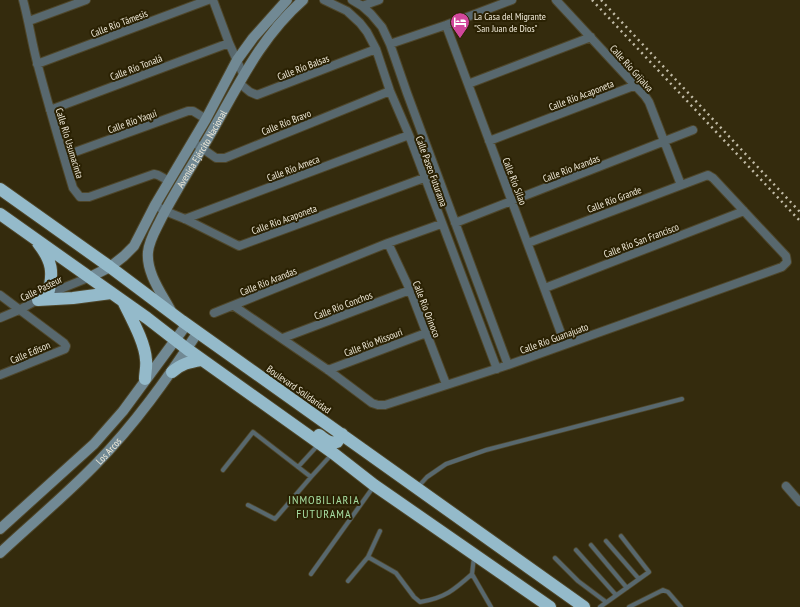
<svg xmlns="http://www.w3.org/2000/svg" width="800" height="607" viewBox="0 0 800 607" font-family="'PT Sans Narrow',sans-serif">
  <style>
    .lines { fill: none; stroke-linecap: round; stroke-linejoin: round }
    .lane-casing { stroke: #4e462a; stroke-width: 5.5 }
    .street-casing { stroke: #4e462a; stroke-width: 10 }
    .secondary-casing { stroke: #4e462a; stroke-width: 12 }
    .highway-casing { stroke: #4e462a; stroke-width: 14 }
    .lane { stroke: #58686e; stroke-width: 4 }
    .street { stroke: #58686e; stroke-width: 8 }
    .secondary { stroke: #718994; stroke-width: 10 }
    .highway { stroke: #94baca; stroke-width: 12 }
    .rail { stroke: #c2bca7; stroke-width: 2.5; stroke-dasharray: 2 4; stroke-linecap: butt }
    .labels { text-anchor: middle; stroke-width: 4; stroke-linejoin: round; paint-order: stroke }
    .poi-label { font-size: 10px; fill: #f0ead9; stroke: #2a2103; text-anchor: start }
    .street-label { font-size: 10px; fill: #f0ead9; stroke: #2a2103 }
    .quarter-label { font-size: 12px; letter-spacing: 1px; fill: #a6dda1; stroke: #2a2103 }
  </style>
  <rect width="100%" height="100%" fill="#342b0d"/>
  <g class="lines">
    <defs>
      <path id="lane" d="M298 467 319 444
        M223 470 253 432 311 477 332 454
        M417 488 427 477 446 464 486 450 682 399
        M248 505 275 519 311 477
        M606 541 639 579
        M591 545 627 588
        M576 550 616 595
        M368 557 380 531
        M474 557 472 574 491 607
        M555 558 578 581 606 602
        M311 574 374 486
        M348 581 368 557 396 573 414 597 420 602C445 598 454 590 472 574
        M600 607 649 572 621 536
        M629 607 663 590 668 592 681 607"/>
      <path id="street" d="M23 0C29 22 32 44 38 66 49 107 61 148 73 188L80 197H89L154 174 158 175 169 181
        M213 0 229 43 243 74
        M324 0 347 11 360 23 367 32 376 49 390 91 409 135 497 369
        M352 0 362 6 371 14 382 27 390 44 407 93 508 365
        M556 0 645 96 649 102 681 185
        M362 6 379 0
        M29 21 86 0
        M446 25 565 344
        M390 44 446 25 512 0
        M37 64 208 0
        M239 83 250 92 257 95 376 49
        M468 84 591 37
        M50 110 229 43
        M489 141 636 85
        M193 142 216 158H225L390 91
        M64 156 188 111H193L206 119
        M155 205 165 211 185 219 239 246 424 178
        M185 219 409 135
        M455 223 693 130
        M388 243 410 290 446 384
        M545 288 744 211
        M0 295 64 343 66 346 65 349 0 375
        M234 306 328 370 372 403 378 405H385L508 365 782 267 787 262 786 256 713 178 708 175 528 243
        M214 313 388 243 441 224
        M0 318 19 310 48 294 90 277
        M283 338 410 290
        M328 370 426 333
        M786 486 800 502"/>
      <g id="secondary">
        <path d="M90 277 110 267 124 256 134 246 155 205 206 119 237 60 253 38 287 0"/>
        <path id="s1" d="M171 311C162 294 146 273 148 252 149 241 155 231 160 221 172 197 187 174 201 150 233 98 255 42 303 0"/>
        <path d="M0 529 94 444 123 411 187 324"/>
        <path id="s2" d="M0 553C32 523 66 495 96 464 135 424 167 379 198 332"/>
      </g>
      <path id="highway" d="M0 189 110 267 182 321 584 607
        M0 214 147 318 187 349 333 453 374 485 550 607
        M38 243C52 261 54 272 48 294
        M38 300 73 298 111 293
        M123 301C131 318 145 342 146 360 147 366 145 373 145 379
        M172 372C181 364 189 362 201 360
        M319 435C325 439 329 444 337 442L342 434"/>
    </defs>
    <!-- lane casing -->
    <use href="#lane" class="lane-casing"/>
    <!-- street casing -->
    <use href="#street" class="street-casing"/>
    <!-- secondary casing -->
    <use href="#secondary" class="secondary-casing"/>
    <!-- highway casing -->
    <use href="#highway" class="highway-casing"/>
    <!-- lane -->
    <use href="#lane" class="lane"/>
    <!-- street -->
    <use href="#street" class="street"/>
    <!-- secondary -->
    <use href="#secondary" class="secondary"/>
    <!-- highway -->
    <use href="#highway" class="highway"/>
    <!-- rail -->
    <path class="rail" d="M592 0 800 221
      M601 0 800 212"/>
  </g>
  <!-- icons -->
  <defs>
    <symbol id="hotel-pin" viewBox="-11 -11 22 30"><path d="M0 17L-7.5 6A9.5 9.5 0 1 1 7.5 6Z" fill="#d1479c" stroke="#2a2103"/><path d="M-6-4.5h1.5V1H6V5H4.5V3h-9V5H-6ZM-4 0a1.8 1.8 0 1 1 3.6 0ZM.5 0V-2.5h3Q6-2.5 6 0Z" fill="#fff"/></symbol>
  </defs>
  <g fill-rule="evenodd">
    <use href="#hotel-pin" x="449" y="11" width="22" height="30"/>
  </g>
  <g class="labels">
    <!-- poi labels -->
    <g class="poi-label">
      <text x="474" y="20">La Casa del Migrante<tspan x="474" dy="12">"San Juan de Dios"</tspan></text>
    </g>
    <!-- street labels -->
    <g class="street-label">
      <text transform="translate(119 23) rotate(-21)" y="4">Calle Río Támesis</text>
      <text transform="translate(136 67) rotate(-21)" y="4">Calle Río Tonalá</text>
      <text transform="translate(303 67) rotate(-21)" y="4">Calle Río Balsas</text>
      <text transform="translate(632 68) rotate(48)" y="4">Calle Río Grijalva</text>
      <text transform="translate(581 95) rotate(-21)" y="4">Calle Río Acaponeta</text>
      <text transform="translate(132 121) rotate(-20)" y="4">Calle Río Yaqui</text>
      <text transform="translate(286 122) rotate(-22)" y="4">Calle Río Bravo</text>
      <text transform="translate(70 143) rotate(73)" y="4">Calle Río Usumacinta</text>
      <text dy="4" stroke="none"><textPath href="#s1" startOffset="181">Avenida Ejército Nacional</textPath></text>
      <text transform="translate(293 168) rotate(-21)" y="4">Calle Río Ameca</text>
      <text transform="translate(571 168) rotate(-21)" y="4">Calle Río Arandas</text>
      <text transform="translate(432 171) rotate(70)" y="4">Calle Paseo Futurama</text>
      <text transform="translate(515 181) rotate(69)" y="4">Calle Río Silao</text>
      <text transform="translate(614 199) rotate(-21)" y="4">Calle Río Grande</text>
      <text transform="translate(284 219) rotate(-20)" y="4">Calle Río Acaponeta</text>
      <text transform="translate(641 240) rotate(-21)" y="4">Calle Río San Francisco</text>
      <text transform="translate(268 281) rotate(-22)" y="4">Calle Río Arandas</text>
      <text transform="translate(41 288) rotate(-26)" y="4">Calle Pasteur</text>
      <text transform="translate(343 305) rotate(-21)" y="4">Calle Río Conchos</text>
      <text transform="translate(427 309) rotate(69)" y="4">Calle Río Orinoco</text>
      <text transform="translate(554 338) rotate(-20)" y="4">Calle Río Guanajuato</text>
      <text transform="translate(373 342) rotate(-21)" y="4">Calle Río Missouri</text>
      <text transform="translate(30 352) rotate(-23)" y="4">Calle Edison</text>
      <text transform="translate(299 389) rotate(35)" y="4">Boulevard Solidaridad</text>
      <text dy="4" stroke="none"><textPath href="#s2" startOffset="149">Los Arcos</textPath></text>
    </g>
    <!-- quarter labels -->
    <g class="quarter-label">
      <text x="324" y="504">INMOBILIARIA<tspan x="324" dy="14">FUTURAMA</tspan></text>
    </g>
  </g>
</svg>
